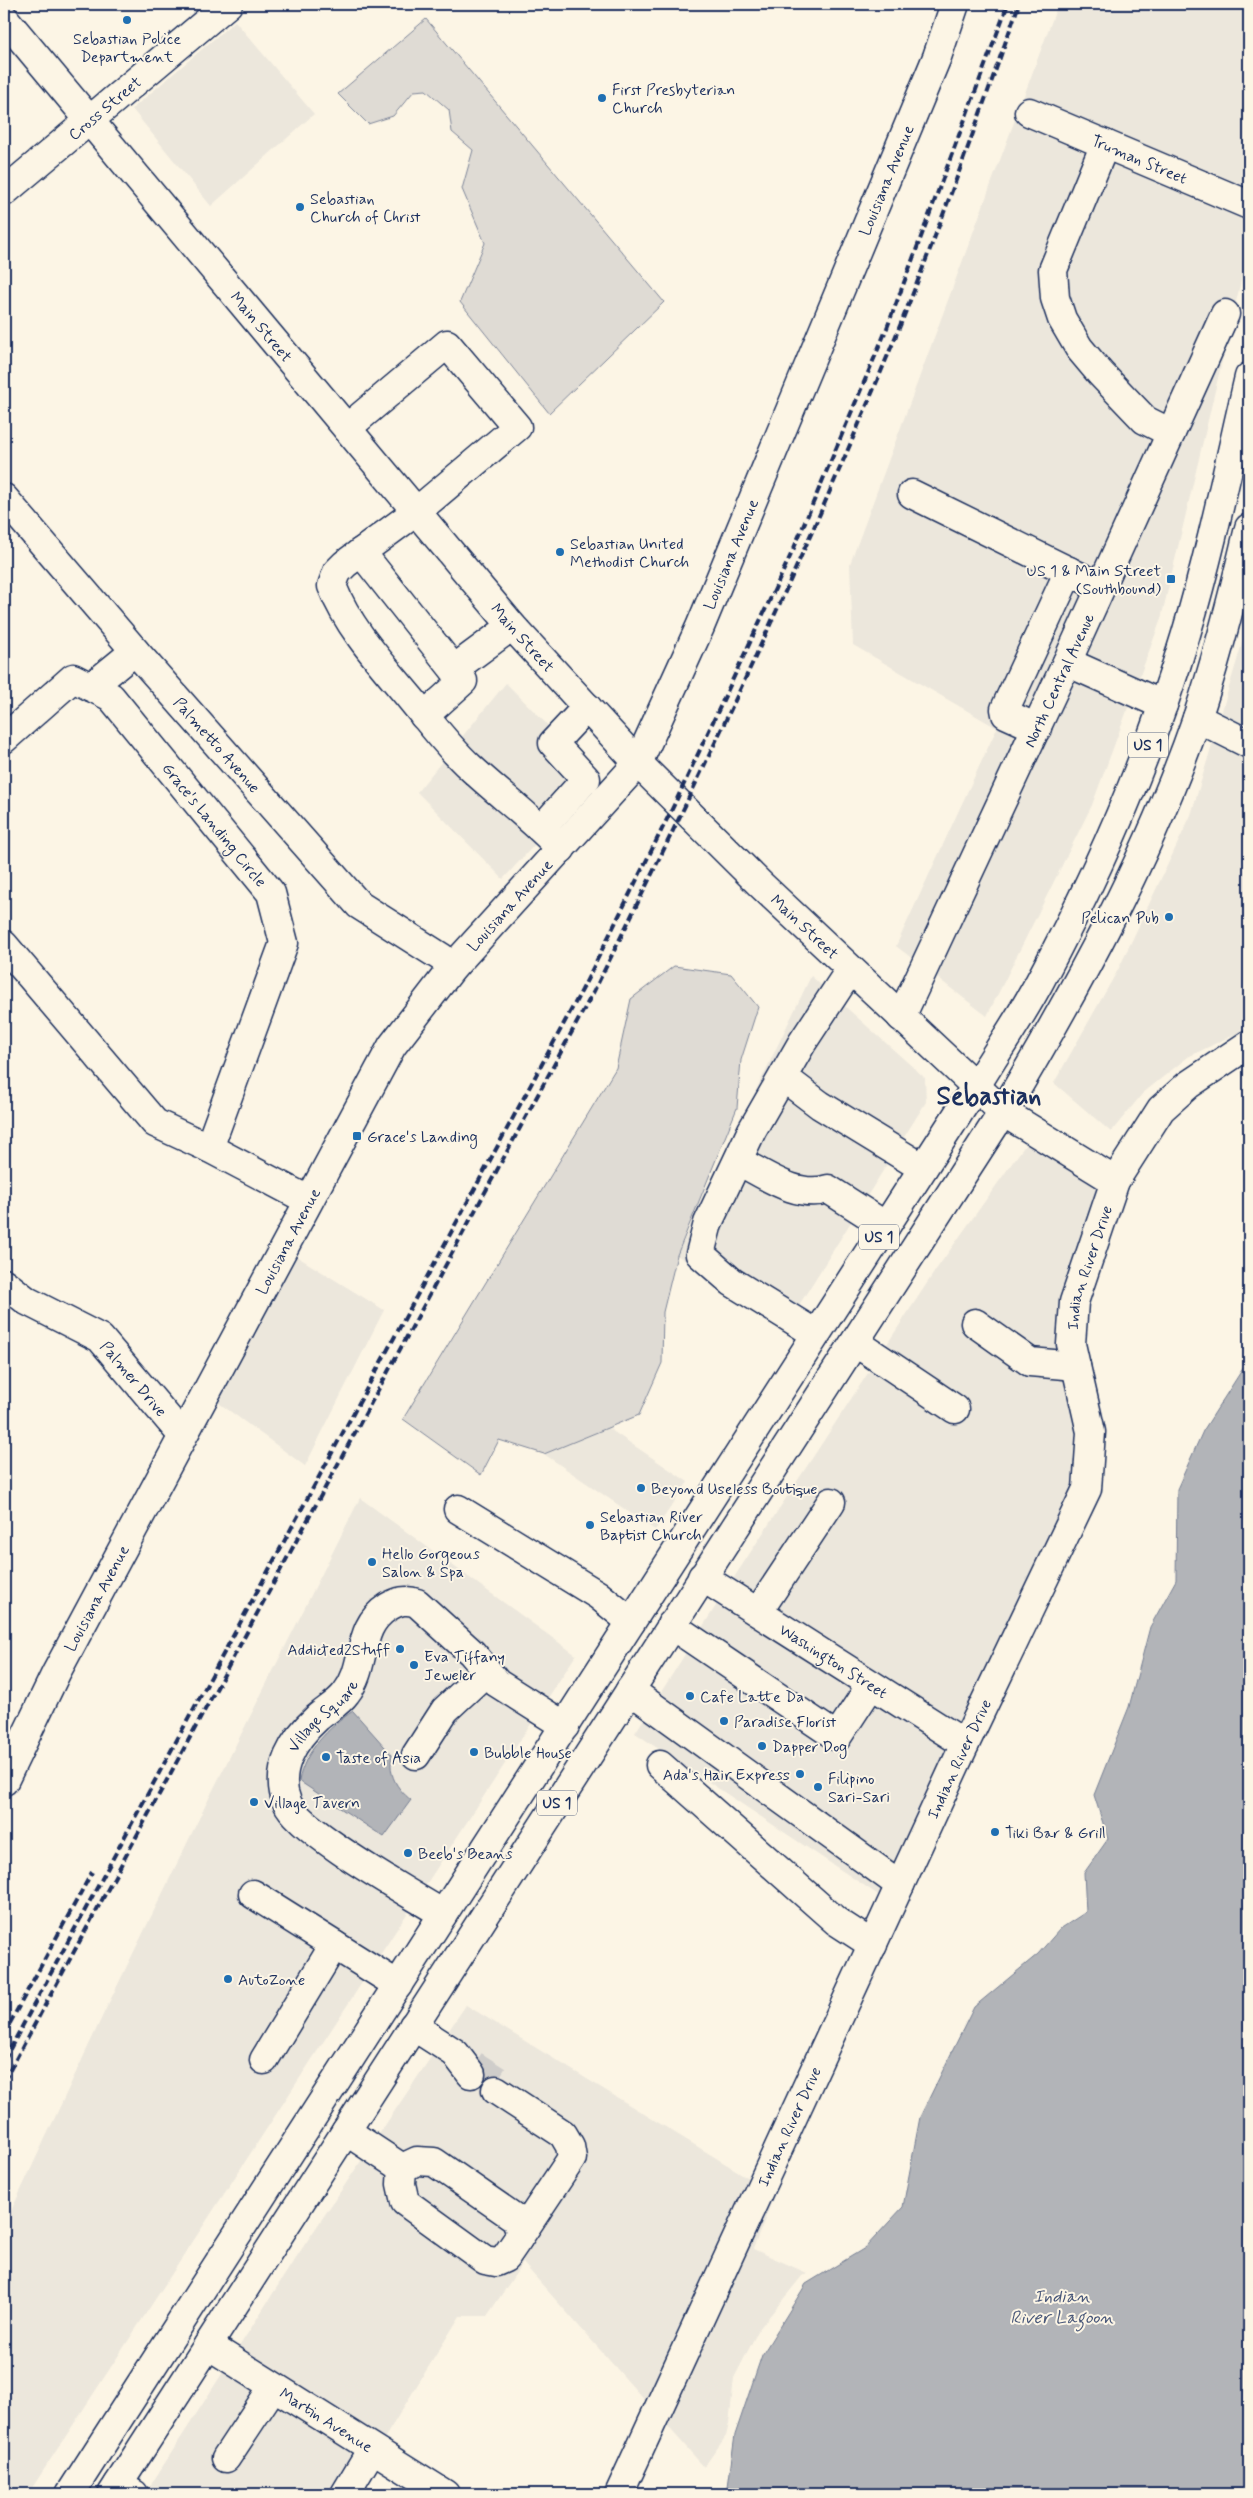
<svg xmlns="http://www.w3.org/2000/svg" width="1253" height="2498" viewBox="0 0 1253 2498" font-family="Mynerve,sans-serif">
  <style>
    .built { fill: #ece7dc }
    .green { fill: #dfdbd4; stroke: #7d8599 }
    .water { fill: #b2b4b8; stroke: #767f94 }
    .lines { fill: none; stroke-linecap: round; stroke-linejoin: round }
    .minor-tunnel { stroke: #cfcdca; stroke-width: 28; stroke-dasharray: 28 14; stroke-linecap: butt }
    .minor-casing { stroke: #1b2f5e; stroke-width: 31 }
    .major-casing { stroke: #1b2f5e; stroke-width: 31 }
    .minor { stroke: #fcf5e5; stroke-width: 28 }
    .major { stroke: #fcf5e5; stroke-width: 28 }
    .rail { stroke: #1b2f5e; stroke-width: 4; stroke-dasharray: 8 4; stroke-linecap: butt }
    .poi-dot { fill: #1f6fb2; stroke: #fcf5e5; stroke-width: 2 }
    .labels { text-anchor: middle; stroke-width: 4; stroke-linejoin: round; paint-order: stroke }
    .shield { fill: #fcf5e5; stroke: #5e6a86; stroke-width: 1 }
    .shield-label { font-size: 15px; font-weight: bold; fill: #1b2f5e }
    .poi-label { font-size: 16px; fill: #1b2f5e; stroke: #fcf5e5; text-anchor: start }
    .street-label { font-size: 16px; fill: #1b2f5e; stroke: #fcf5e5 }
    .water-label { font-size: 18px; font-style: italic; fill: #485779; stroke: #fcf5e5 }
    .town-label { font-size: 26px; font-weight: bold; fill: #1b2f5e; stroke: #fcf5e5 }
  </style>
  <rect width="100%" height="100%" fill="#fcf5e5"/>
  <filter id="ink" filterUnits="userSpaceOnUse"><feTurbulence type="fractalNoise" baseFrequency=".02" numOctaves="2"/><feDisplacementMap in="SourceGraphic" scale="10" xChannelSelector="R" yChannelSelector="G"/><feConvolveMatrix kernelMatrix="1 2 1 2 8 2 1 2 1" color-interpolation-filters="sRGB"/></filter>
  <g filter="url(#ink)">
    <!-- built -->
    <path class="built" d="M1058 4H1249V247L1161 619 1092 805 987 1016 896 946 997 728 853 645 850 564Z
      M235 21 314 114 211 206 132 109Z
      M1249 620V1022L1239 1032 1188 1057 1143 1093 1111 1132 1054 1083 1119 968 1191 815Z
      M506 683 598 776 503 879 417 792Z
      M811 976 925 1078 926 1102 784 1329 677 1255Z
      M1028 1141 1102 1187 1063 1302 1080 1435 1076 1487 961 1728 731 1582 935 1271Z
      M291 1253 384 1310 305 1466 212 1398Z
      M608 1428 688 1482 655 1530 544 1454Z
      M360 1498 576 1655 28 2494H4V2222L12 2209 103 2015 212 1792Z
      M719 1601 951 1749 883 1898 635 1733Z
      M466 2005 752 2180 648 2404 523 2263 487 2316H460L382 2442 237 2350 291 2265Z
      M770 2191 775 2194 753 2249 807 2273 802 2276 759 2329 734 2378 729 2424 726 2436 704 2467 664 2422Z
      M225 2369 369 2461 349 2494H145Z"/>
    <!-- green -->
    <path class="green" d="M426 19 664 302 549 413 460 302 485 243 462 189 473 150 452 132 449 110 426 90 414 91 393 116 368 124 338 94Z
      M674 966 731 974 758 1007 741 1060 737 1108 677 1255 663 1312 662 1363 639 1415 544 1454 499 1440 481 1475 403 1419 616 1068 631 999Z"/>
    <!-- water -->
    <path class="water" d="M1249 1359V2494H727L735 2435 762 2355 806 2284 865 2248 903 2207 920 2117 974 2007 1038 1954 1060 1929 1086 1912 1084 1873 1108 1839 1094 1795 1129 1707 1150 1627 1176 1580 1177 1489 1203 1431Z
      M353 1711 392 1755C388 1774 396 1788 411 1800L384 1837 299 1781C304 1752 329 1727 353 1711Z"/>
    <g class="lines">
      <!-- minor-tunnel -->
      <path class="minor-tunnel" d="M474 2065 499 2081"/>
      <defs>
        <g id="minor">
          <path id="s1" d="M4 18 512 626 638 763 760 884 1003 1112 1115 1181"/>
          <path id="s2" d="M1029 112 1249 205"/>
          <path d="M1105 144 1053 270 1055 298 1062 319 1079 348 1100 373 1145 420 1171 433"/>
          <path id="s3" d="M4 192 228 4"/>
          <path d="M347 428 447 344 517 427 417 511 345 564 337 572 332 586C349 629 381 663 410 698 429 721 448 747 470 767 500 795 533 819 561 849"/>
          <path d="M912 494 1101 587"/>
          <path id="s4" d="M4 498 135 651 359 905 441 957 453 967"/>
          <path d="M361 552 463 681 424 716"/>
          <path d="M1067 662 1163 705"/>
          <path d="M454 669 512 626"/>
          <path d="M91 687 135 651"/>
          <path d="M1197 718 1249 744"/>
          <path d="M1037 728 1006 714 1005 709 1069 571"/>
          <path id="s5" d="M4 739 73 678 111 697 271 893 284 943 209 1148"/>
          <path d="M542 828 586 779 553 743 587 707"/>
          <path d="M4 945 155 1123 209 1148 308 1200"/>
          <path id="s6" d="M901 1017 1067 662 1225 314"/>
          <path d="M783 1077 820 1105 923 1168"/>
          <path d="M738 1161C766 1175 797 1199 828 1189L886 1226"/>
          <path id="s7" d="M4 1283 27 1301 100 1338 182 1435"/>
          <path d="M975 1323 1030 1362 1076 1366"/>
          <path d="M816 1334 732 1282 700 1254 708 1223 752 1130 802 1043 850 970"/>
          <path d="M855 1342 955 1409"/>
          <path d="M458 1509 598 1595 631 1622"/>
          <path id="s8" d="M702 1577 965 1744"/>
          <path d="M758 1612 831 1502"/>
          <path d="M671 1625 837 1737 871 1685"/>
          <path d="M630 1690 900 1885"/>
          <path d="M416 1755 445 1710 487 1671"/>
          <path d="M660 1765 836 1921 873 1945"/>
          <path id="s9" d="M4 1781 56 1673 392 1046 453 967 638 763 700 627 937 57 955 4"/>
          <path d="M253 1894 398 1985"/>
          <path id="s10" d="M443 1914C411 1894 299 1832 287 1802 274 1770 294 1739 317 1718 326 1710 339 1703 346 1693 368 1665 355 1628 388 1607 398 1601 406 1599 417 1603L472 1653 497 1683 565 1726"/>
          <path d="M413 2026 455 2053 471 2074"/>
          <path d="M264 2060 334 1945"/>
          <path d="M496 2090 563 2134 570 2146 572 2158 518 2239"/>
          <path d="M346 2131 402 2168"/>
          <path d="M417 2161 434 2162 515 2218 520 2229 518 2239 505 2258 496 2262 485 2260 405 2202 401 2184 402 2168Z"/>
          <path id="s11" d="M208 2345 445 2494"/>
          <path d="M226 2458 273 2387"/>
          <path d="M118 2485 134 2494"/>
          <path d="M345 2494 372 2449"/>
          <path id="s12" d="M619 2494 965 1744 1087 1489 1091 1432 1071 1344 1074 1302 1115 1181 1161 1109 1188 1085 1249 1044"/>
        </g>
        <path id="major" d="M70 2494 976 1086C997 1051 1021 1017 1040 981 1099 871 1150 755 1186 634 1211 550 1229 463 1249 377
          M112 2494 1003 1112C1078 986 1149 857 1197 718 1218 656 1234 592 1249 528"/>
      </defs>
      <!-- minor casing -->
      <use href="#minor" class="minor-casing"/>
      <!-- major casing -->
      <use href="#major" class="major-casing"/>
      <!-- minor -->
      <use href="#minor" class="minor"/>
      <!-- major -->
      <use href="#major" class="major"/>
      <!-- rail -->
      <path class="rail" d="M4 2034 92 1872
        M4 2060 582 990 676 801 794 548 887 328 1008 4
        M4 2081 594 991C702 775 805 557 897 333 941 225 980 114 1019 4"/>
    </g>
  </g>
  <!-- markers -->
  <g class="poi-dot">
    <circle cx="127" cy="20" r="5"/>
    <circle cx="602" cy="98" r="5"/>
    <circle cx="300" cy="207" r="5"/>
    <circle cx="560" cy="552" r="5"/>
    <rect x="1166" y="574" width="10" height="10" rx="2.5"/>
    <circle cx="1169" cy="917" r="5"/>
    <rect x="352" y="1131" width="10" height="10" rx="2.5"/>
    <circle cx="641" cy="1488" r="5"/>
    <circle cx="590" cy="1525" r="5"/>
    <circle cx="372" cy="1562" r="5"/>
    <circle cx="400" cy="1649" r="5"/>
    <circle cx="414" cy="1665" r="5"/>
    <circle cx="690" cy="1696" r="5"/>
    <circle cx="724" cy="1721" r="5"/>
    <circle cx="762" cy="1746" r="5"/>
    <circle cx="474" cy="1752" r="5"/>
    <circle cx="326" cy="1757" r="5"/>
    <circle cx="800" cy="1774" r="5"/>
    <circle cx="818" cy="1787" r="5"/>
    <circle cx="254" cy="1802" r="5"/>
    <circle cx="995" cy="1832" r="5"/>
    <circle cx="408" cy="1853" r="5"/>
    <circle cx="228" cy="1979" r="5"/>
  </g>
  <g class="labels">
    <!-- shield labels -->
    <g class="shield">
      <rect x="1128" y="732.5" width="40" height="25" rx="4"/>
      <rect x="859" y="1224.5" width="40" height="25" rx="4"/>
      <rect x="537" y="1790.5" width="40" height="25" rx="4"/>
    </g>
    <g class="shield-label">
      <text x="1148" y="750">US 1</text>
      <text x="879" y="1242">US 1</text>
      <text x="557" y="1808">US 1</text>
    </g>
    <!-- poi labels -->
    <g class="poi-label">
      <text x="127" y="44" text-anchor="middle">Sebastian Police<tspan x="127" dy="18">Department</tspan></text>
      <text x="612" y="95">First Presbyterian<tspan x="612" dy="18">Church</tspan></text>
      <text x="310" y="204">Sebastian<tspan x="310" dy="18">Church of Christ</tspan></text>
      <text x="570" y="549">Sebastian United<tspan x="570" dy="18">Methodist Church</tspan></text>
      <text x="1161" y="576" text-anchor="end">US 1 &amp; Main Street<tspan x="1161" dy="18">(Southbound)</tspan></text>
      <text x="1159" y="923" text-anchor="end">Pelican Pub</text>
      <text x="367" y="1142">Grace's Landing</text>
      <text x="651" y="1494">Beyond Useless Boutique</text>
      <text x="600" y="1522">Sebastian River<tspan x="600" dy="18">Baptist Church</tspan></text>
      <text x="382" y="1559">Hello Gorgeous<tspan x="382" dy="18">Salon &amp; Spa</tspan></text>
      <text x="390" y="1655" text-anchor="end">Addicted2Stuff</text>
      <text x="424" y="1662">Eva Tiffany<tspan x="424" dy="18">Jeweler</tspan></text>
      <text x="700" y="1702">Cafe Latte Da</text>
      <text x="734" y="1727">Paradise Florist</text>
      <text x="772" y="1752">Dapper Dog</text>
      <text x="484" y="1758">Bubble House</text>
      <text x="336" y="1763">Taste of Asia</text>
      <text x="790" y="1780" text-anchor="end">Ada's Hair Express</text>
      <text x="828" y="1784">Filipino<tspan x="828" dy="18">Sari-Sari</tspan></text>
      <text x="264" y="1808">Village Tavern</text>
      <text x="1005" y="1838">Tiki Bar &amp; Grill</text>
      <text x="418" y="1859">Beeb's Beans</text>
      <text x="238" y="1985">AutoZone</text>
    </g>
    <!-- street labels -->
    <g class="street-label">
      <text dy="6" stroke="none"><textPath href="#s3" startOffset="131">Cross Street</textPath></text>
      <text dy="6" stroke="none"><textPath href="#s2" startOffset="120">Truman Street</textPath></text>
      <text dy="6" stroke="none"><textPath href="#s9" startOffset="1840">Louisiana Avenue</textPath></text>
      <text dy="6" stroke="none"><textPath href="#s1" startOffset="402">Main Street</textPath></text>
      <text dy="6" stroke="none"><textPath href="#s9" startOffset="1435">Louisiana Avenue</textPath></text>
      <text dy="6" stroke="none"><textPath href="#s1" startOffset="808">Main Street</textPath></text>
      <text dy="6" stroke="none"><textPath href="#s6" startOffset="372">North Central Avenue</textPath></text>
      <text dy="6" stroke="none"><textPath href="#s4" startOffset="326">Palmetto Avenue</textPath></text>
      <text dy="6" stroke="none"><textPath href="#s5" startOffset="299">Grace's Landing Circle</textPath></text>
      <text dy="6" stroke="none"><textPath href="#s9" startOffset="1015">Louisiana Avenue</textPath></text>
      <text dy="6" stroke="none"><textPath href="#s1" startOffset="1212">Main Street</textPath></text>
      <text dy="6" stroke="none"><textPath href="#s9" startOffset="610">Louisiana Avenue</textPath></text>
      <text dy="6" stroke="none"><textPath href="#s12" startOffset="1335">Indian River Drive</textPath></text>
      <text dy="6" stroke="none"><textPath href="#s7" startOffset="164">Palmer Drive</textPath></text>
      <text dy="6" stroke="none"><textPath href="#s9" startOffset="205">Louisiana Avenue</textPath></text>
      <text dy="6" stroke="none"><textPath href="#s8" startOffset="156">Washington Street</textPath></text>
      <text dy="6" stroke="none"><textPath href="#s10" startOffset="294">Village Square</textPath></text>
      <text dy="6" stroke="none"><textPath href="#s12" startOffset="810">Indian River Drive</textPath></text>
      <text dy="6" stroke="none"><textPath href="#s12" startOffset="405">Indian River Drive</textPath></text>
      <text dy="6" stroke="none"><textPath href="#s11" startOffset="140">Martin Avenue</textPath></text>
    </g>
    <!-- water labels -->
    <g class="water-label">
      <text x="1062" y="2302">Indian<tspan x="1062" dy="21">River Lagoon</tspan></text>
    </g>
    <!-- town labels -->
    <g class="town-label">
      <text x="989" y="1104">Sebastian</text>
    </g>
  </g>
  <!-- margin -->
  <rect width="1253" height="2498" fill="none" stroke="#fcf5e5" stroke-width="20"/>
  <rect x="10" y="10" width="1233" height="2478" fill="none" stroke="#1b2f5e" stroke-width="2" filter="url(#ink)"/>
</svg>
